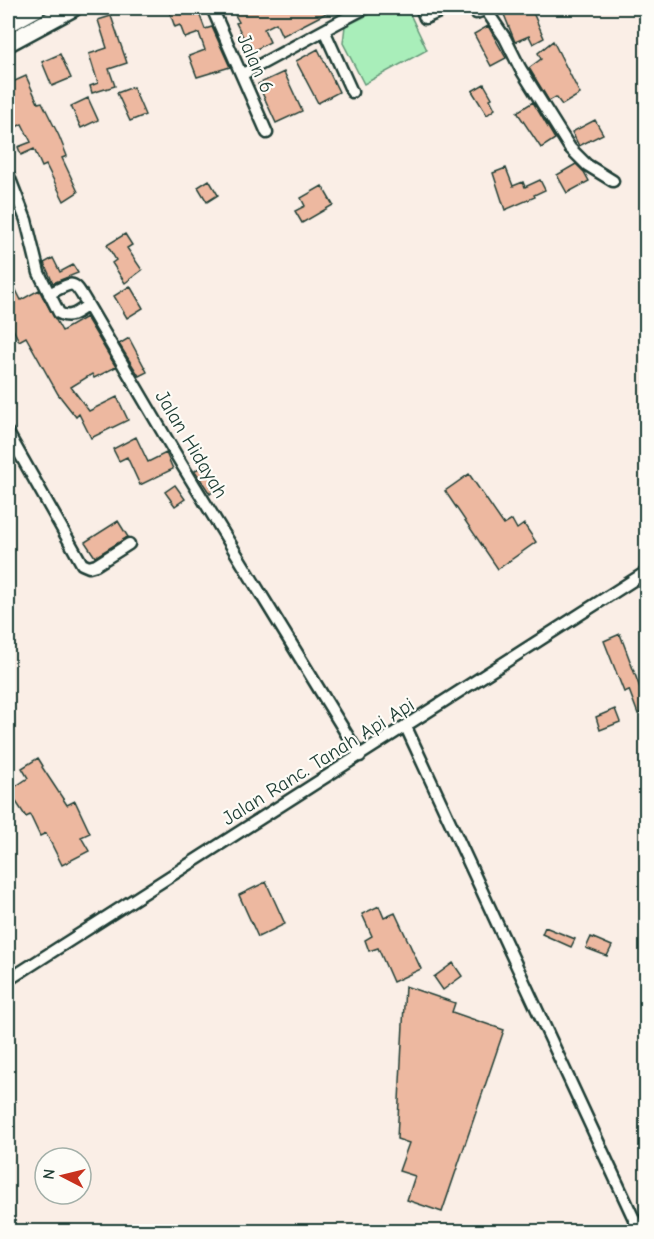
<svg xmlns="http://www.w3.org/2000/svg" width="654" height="1239" viewBox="0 0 654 1239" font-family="'Comic Neue',sans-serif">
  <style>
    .green { fill: #a9eeba; stroke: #649677; stroke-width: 1.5 }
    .building { fill: #edb8a0; stroke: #1f3d34; stroke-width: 1.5 }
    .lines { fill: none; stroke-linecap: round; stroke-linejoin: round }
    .minor-casing { stroke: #1f3d34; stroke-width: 15 }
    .highway-casing { stroke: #1f3d34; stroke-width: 21 }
    .minor { stroke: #fdfcf7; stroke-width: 10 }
    .highway { stroke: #fdfcf7; stroke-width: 16 }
    .labels { text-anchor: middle; stroke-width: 4.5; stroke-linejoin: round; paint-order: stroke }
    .street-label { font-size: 20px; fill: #1f3d34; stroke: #fdfcf7 }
  </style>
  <rect width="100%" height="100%" fill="#faeee6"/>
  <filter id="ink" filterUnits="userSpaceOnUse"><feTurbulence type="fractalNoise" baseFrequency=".0167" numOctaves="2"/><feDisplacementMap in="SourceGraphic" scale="12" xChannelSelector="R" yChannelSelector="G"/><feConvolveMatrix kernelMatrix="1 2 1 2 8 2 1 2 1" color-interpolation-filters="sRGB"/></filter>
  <g filter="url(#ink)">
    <!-- green -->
    <path class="green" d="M383 8H407L427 50 364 84 343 43 345 26Z"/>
    <!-- building -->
    <path class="building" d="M168 8H197L205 29 212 27 230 67 197 77 189 56 205 50 199 33 185 38 180 25 175 27Z
      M231 8H336L282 36 276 23 264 29 270 42 251 52 236 23 239 22Z
      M513 8H531L544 38 533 44 529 36 515 42 503 12Z
      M111 16 127 63 109 69 115 86 92 93 90 86 98 83 89 54 107 48 98 20Z
      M488 26 506 58 491 66 474 34Z
      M553 41 580 94 562 105 556 97 549 101 529 68 541 59 538 53Z
      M318 49 339 92 318 103 296 61Z
      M60 54 71 78 52 86 42 62Z
      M284 72 302 111 276 123 258 84Z
      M26 76 38 103 42 102 59 136 67 156 62 158 78 192 64 201 46 165 42 167 34 149 21 155 18 147 31 142 22 124 8 131V84Z
      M484 84 492 98 490 99 495 109 487 115 472 91Z
      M133 87 145 115 130 121 117 93Z
      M88 98 98 120 81 128 71 106Z
      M533 102 555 139 541 148 517 112Z
      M595 120 603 134 579 146 572 132Z
      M576 164 584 172 589 181 567 193 557 175Z
      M506 168 513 186 523 182 525 187 540 180 545 190 534 195 535 197 505 210 493 173Z
      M209 180 218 195 207 202 198 187Z
      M322 186 333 205 302 223 295 211 305 206 301 198Z
      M125 234 132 245 127 248 142 270 125 283 112 263 116 260 107 245Z
      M53 258 60 272 73 265 78 273 53 283 44 263Z
      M8 274 21 300 39 290 62 331 86 317 116 367 94 378 92 374 71 387 89 411 117 397 128 420 91 438 79 414 76 417 58 394 26 337 19 341 11 325 8 327Z
      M130 286 143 308 127 318 114 296Z
      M129 338 147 372 139 376 119 344Z
      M136 437 148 462 166 453 173 469 140 485 127 457 119 461 113 449Z
      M204 464 221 484 210 494 195 471Z
      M469 474 504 525 512 520 517 529 524 524 536 542 498 569 445 491Z
      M175 485 185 499 175 506 165 492Z
      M118 521 128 537 95 557 85 542Z
      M620 634 646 704V710L638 714 629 690 624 692 604 641Z
      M615 709 620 722 600 730 596 717Z
      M38 758 43 766 42 767 67 805 75 801 90 833 81 837 89 851 62 865 46 833 40 836 30 815 26 817 9 791 28 778 22 768Z
      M266 882 285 924 258 937 239 895Z
      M379 906 384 918 395 913 421 969 393 982 378 948 369 951 365 940 372 936 362 914Z
      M545 927 575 939 571 947 542 934Z
      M591 937 612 946 607 956 586 948Z
      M453 963 462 976 443 990 434 977Z
      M405 986 455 1003 452 1012 504 1030 442 1212 407 1200 415 1176 399 1171 409 1143 397 1139Z"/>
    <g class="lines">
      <defs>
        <path id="minor" d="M212 8 267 133
          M421 8 425 18 448 8
          M474 8 476 13 490 8
          M486 10 505 38 520 68 570 148 587 165 613 181
          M324 30 352 92
          M243 74 365 8
          M8 174 26 220 39 273 59 313C70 320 79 311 88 305L182 465 360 756
          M49 294C76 280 73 280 88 305
          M8 433 82 564 89 567 96 565 129 544
          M406 727 640 1232
          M8 980 646 572"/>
        <path id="highway" d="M8 24 37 8
          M8 43 73 8"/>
      </defs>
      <!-- minor casing -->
      <use href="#minor" class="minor-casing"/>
      <!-- highway casing -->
      <use href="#highway" class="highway-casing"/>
      <!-- minor -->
      <use href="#minor" class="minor"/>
      <!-- highway -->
      <use href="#highway" class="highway"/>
    </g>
  </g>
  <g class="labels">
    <!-- street labels -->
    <g class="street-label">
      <text transform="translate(256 63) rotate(66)" y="7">Jalan 6</text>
      <text transform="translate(192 444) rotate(59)" y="7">Jalan Hidayah</text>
      <text transform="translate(318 761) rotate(-32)" y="7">Jalan Ranc. Tanah Api Api</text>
    </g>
  </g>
  <!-- margin -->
  <rect width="654" height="1239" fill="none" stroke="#fdfcf7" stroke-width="30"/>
  <rect x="15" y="15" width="624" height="1209" fill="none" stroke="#1f3d34" stroke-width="2" filter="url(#ink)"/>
  <!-- north arrow -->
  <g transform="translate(63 1176) rotate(277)"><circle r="28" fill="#fdfcf7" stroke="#a4b0a9" stroke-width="1.5"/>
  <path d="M0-4.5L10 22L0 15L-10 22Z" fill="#c8321e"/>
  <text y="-9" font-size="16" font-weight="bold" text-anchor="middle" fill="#1f3d34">N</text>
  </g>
</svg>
